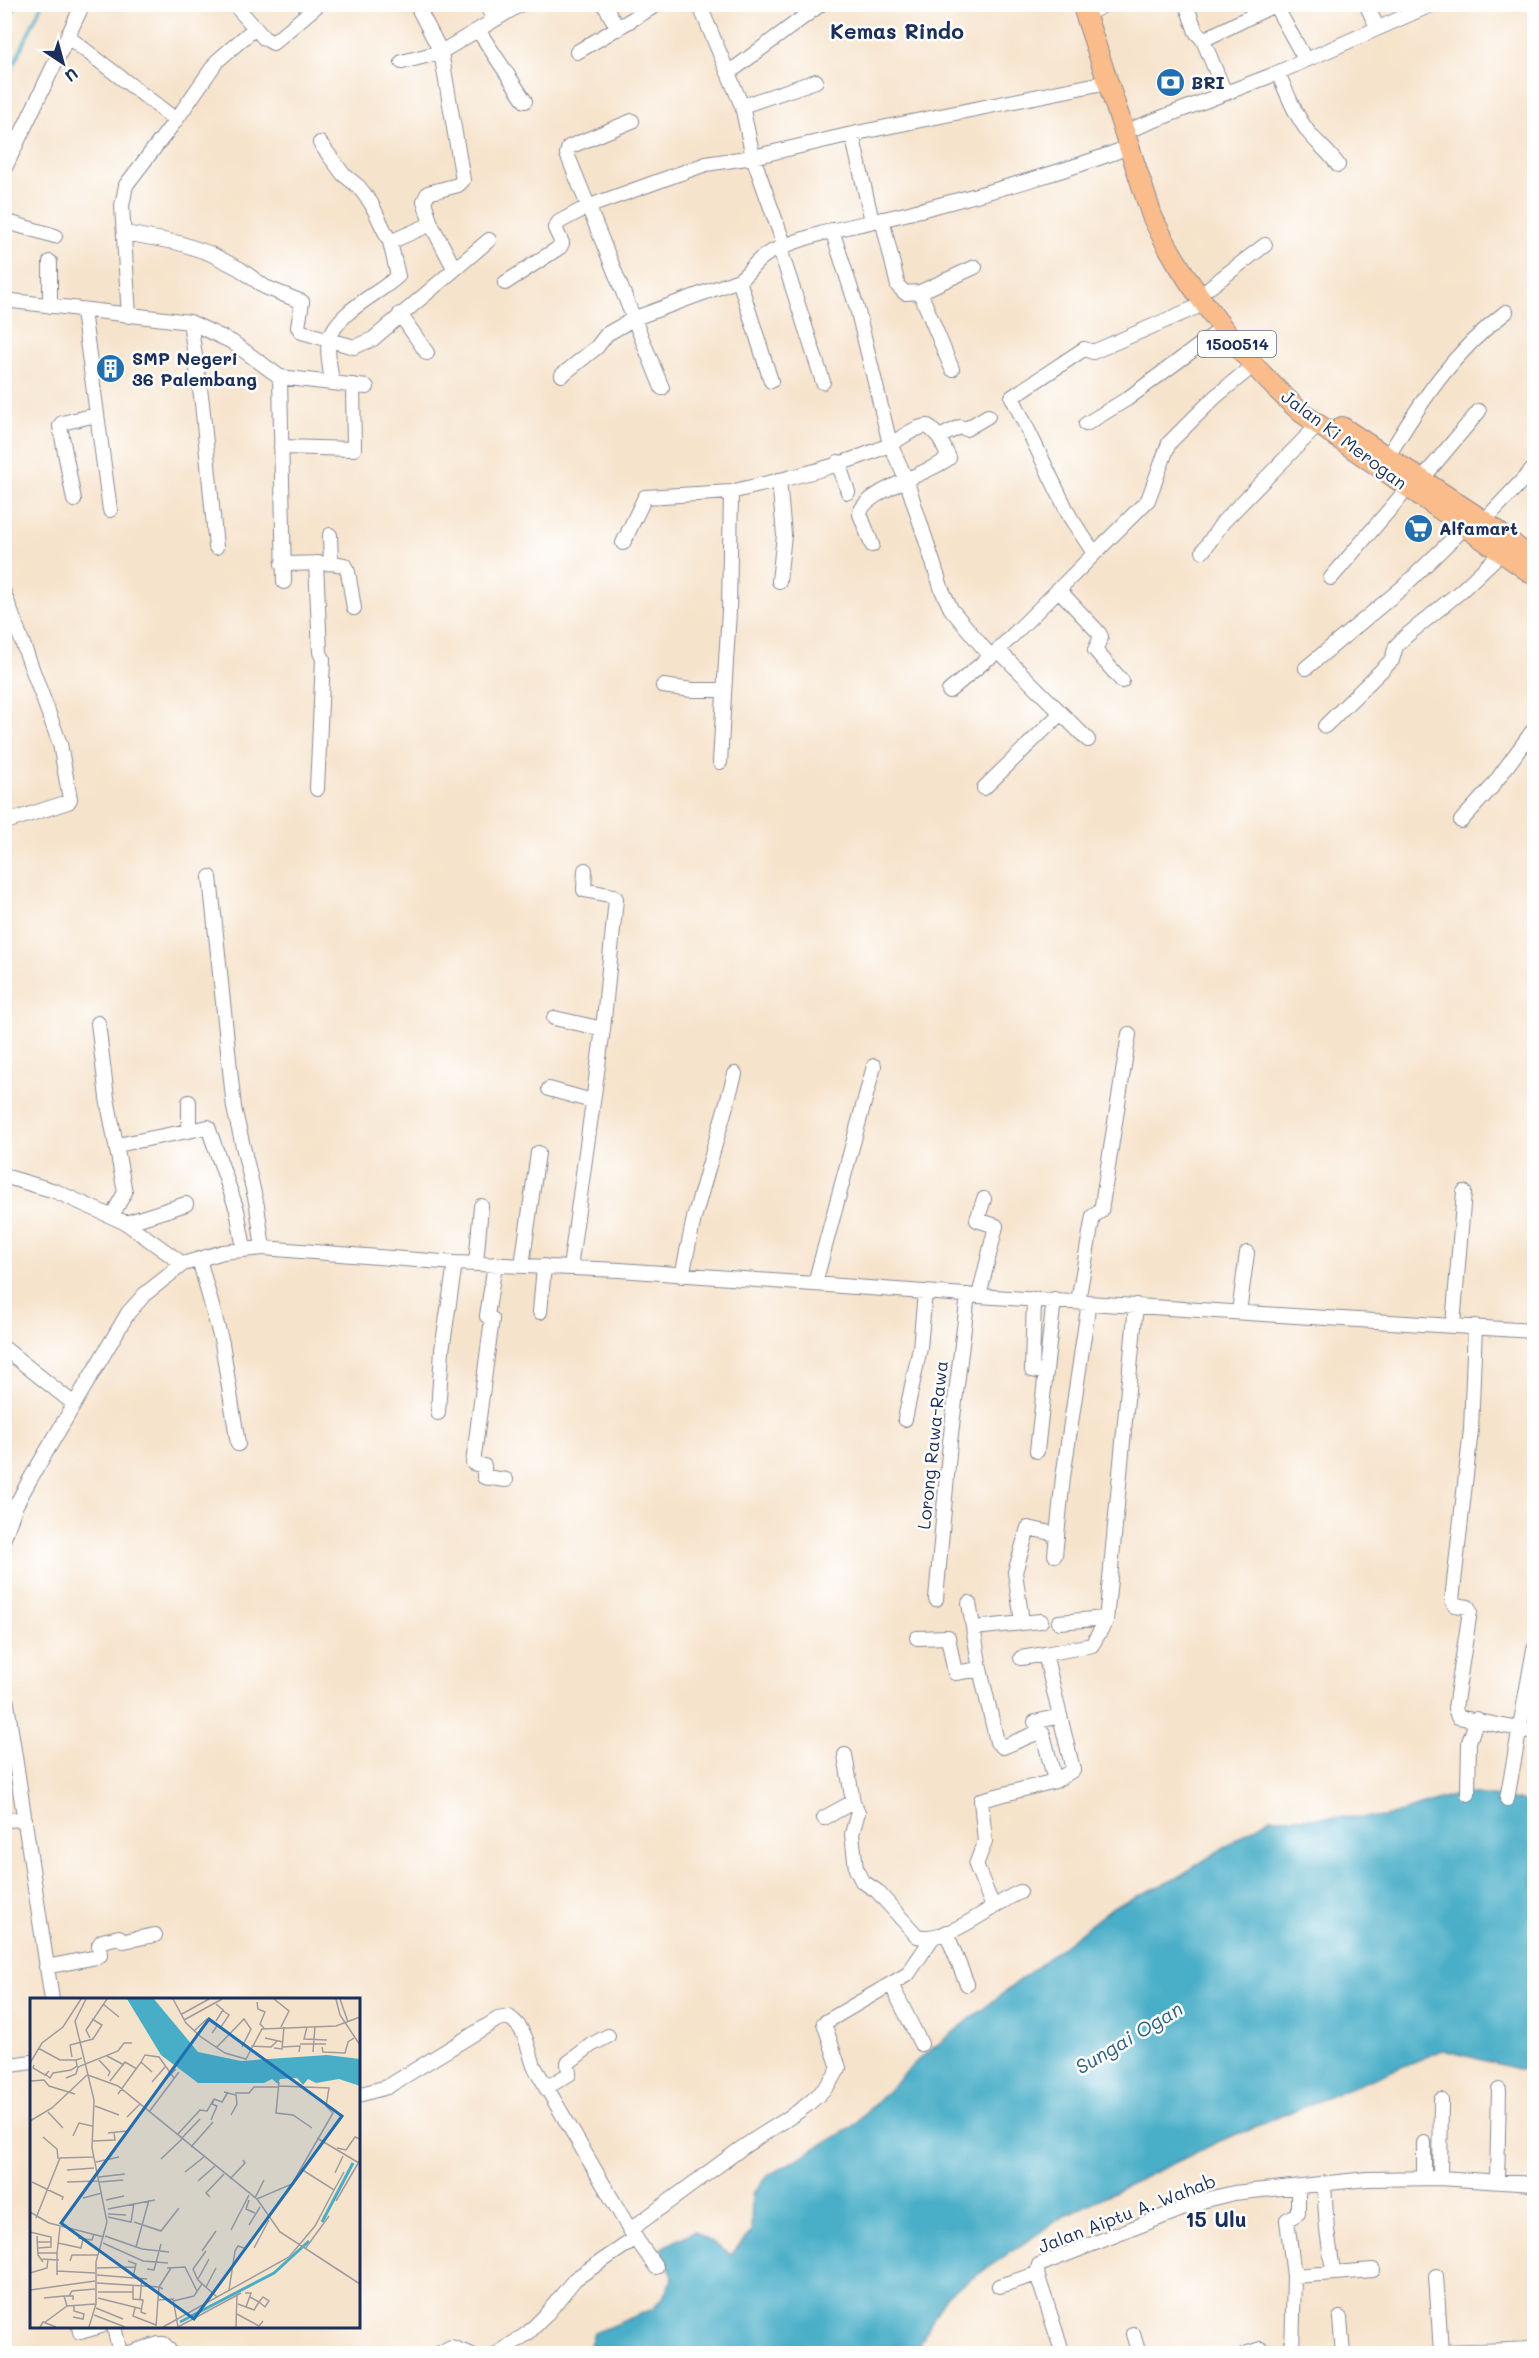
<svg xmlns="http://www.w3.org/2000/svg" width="1539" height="2358" viewBox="0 0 1539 2358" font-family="Mali,sans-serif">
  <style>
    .water { fill: #48aec7; stroke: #326e92; stroke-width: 1.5 }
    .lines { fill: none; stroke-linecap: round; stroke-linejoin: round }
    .stream { stroke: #48aec7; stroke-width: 3 }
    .minor-casing { stroke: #888994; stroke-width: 16 }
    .highway-casing { stroke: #888994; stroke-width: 22 }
    .minor { stroke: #fff; stroke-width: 14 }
    .highway { stroke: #fabc8b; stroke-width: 20 }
    .labels { text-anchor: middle; stroke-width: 5; stroke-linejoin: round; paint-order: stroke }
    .shield { fill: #fff; stroke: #5f6d8e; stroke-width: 1.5 }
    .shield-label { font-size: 16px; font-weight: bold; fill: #1b2f5e }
    .poi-label { font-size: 18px; font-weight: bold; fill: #1b2f5e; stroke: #fff; text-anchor: start }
    .street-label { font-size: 18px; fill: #1b2f5e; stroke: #fff }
    .water-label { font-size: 20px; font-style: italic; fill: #2d6288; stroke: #fff }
    .quarter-label { font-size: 21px; font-weight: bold; fill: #1b2f5e; stroke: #fff }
    .inset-river { fill: none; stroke: #48aec7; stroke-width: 3 }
    .inset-road { fill: none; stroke: #9e9b9f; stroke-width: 1.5 }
    .view { fill: #1f6fb2; fill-opacity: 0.15; stroke: #1f6fb2; stroke-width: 3 }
    .inset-edge { fill: none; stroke: #1b2f5e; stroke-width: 3 }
  </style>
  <rect width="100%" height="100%" fill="#fff"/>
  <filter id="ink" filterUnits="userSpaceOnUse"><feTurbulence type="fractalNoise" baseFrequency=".0167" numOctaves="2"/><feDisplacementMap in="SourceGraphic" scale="12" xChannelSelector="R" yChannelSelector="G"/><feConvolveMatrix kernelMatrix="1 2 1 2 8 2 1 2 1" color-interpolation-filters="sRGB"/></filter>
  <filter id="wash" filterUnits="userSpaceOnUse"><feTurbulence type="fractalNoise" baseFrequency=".008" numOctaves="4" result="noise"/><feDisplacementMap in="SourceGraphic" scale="24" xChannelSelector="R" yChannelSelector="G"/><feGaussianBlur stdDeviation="1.35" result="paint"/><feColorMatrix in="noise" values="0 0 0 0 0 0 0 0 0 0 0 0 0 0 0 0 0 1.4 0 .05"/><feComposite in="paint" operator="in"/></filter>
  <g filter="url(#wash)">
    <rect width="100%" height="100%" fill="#f6e3cb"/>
    <!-- water -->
    <path class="water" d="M1462 1793 1534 1803V2073L1443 2050 1220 2141 1064 2216 946 2296 914 2353 587 2354 594 2333 653 2309 664 2295 673 2277 662 2248 694 2231 731 2255 751 2232 752 2194 769 2175 851 2128 918 2060 1113 1907 1177 1878 1269 1818 1385 1817Z"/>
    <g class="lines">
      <!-- stream -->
      <path class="stream" d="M4 85 42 4"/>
    </g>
  </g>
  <g filter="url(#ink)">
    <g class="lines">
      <defs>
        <path id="minor" d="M234 4 264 38 273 43 319 4
          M416 4 441 52 521 4
          M486 4 494 20
          M604 4 618 29
          M699 4 742 106 816 81
          M1186 4 1196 32 1203 40
          M1366 4 1377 27
          M1275 5 1305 59
          M4 11 8 4
          M1085 15 1106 4
          M478 30 525 101
          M68 37 176 120
          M577 52 658 4
          M402 62 441 52 463 180 458 185 428 193 424 201 431 224 454 268
          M734 69 821 4
          M1278 73C1287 93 1295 115 1309 133 1318 144 1329 152 1338 165
          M1225 93 1203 40 1276 4
          M742 106 753 157 785 247
          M632 121 569 147 567 154 662 388
          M1124 132 1270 76 1433 4
          M852 134 872 221
          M320 143 343 174 359 187 371 203 390 242 431 224
          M4 170 83 4
          M882 219 898 286 905 293 920 292 952 369
          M4 221 55 236
          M832 230 857 308 890 444 906 479 942 590 951 609 991 657
          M125 233 179 243 209 253 240 269 265 287 302 302 298 327 302 332 354 347 373 339 489 240
          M780 249 823 382
          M739 280 771 381
          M505 283 560 247 562 243 555 228 559 222 587 207 706 164 753 157 852 134 1108 82
          M1210 287 1265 245
          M920 292 975 267
          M4 300 190 322 232 342 280 377 284 582
          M50 306V262
          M83 311 110 510
          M400 314 427 353
          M129 316 122 206 126 185 176 120 217 61 255 28
          M190 322 202 403 216 547
          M562 375 597 347 607 334 635 318 739 280C751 272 755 260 769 253 811 232 860 225 905 214 981 194 1056 175 1129 147
          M280 377 367 387
          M332 383C331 371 326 352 329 340 338 310 378 295 398 276L390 242
          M1086 424 1127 399 1224 327
          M939 437 960 427 966 429 988 416
          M281 447 354 449 353 385
          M1388 456C1422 400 1453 352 1506 312
          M838 462 848 492
          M1422 479 1479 411
          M779 480 784 535 779 581
          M74 500 60 426 62 423 96 415
          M1484 521 1534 468
          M330 535 331 563
          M623 543 645 497 731 492
          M1203 551 1223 522 1318 425
          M1094 553 1070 517 1012 397 1084 349 1093 352 1206 303
          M316 563 320 652 323 659 317 789
          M282 564 331 563 344 565 348 572 354 608
          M1331 578 1408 488
          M1058 589 1099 633 1101 637 1095 650 1122 681
          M4 593 60 744 70 799 68 802 9 821
          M998 650 1088 740
          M1306 668 1402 588 1465 527
          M663 686 692 690H724
          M949 691 998 650 1148 500 1169 443 1215 397 1255 364
          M1325 726 1392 660 1396 646 1406 636 1461 591 1502 552
          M720 762 729 611 731 492C784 479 841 467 891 444 902 438 915 426 928 426L939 437 949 458C933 472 862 492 860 514L872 545
          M984 788 1061 713
          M1461 821 1491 788 1534 729
          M585 870 584 890 614 896 616 899 603 1029
          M210 877 234 1108 257 1206 263 1248
          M554 1018 603 1029 570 1268
          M98 1023 107 1098 125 1192 112 1216
          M549 1089 592 1101
          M189 1102V1131
          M117 1145 208 1127 237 1210 244 1249
          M4 1176 55 1191 126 1223 183 1264
          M126 1223 186 1204
          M199 1259 222 1343 238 1444
          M476 1264 481 1206
          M495 1264 487 1316 492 1319 473 1463 484 1466V1477L506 1480
          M522 1265 538 1153
          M682 1276 694 1218 735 1074
          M815 1283 874 1066
          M979 1296 996 1226 977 1220 984 1199
          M1034 1299 1032 1370 1046 1373
          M1078 1301 1093 1216 1101 1211 1129 1034
          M540 1312 544 1266
          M1239 1312 1247 1253
          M1453 1325 1464 1192
          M1475 1326 1471 1430 1452 1600 1455 1605 1468 1607 1470 1611 1455 1708 1458 1717 1534 1732
          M4 1348 74 1404
          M438 1413 442 1350 455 1263
          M905 1419 920 1348 925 1292
          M1037 1451 1054 1299
          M4 1538 15 1507 29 1481 128 1313 145 1294 183 1264 223 1252 263 1248 455 1263 620 1270 979 1296 1534 1331
          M1055 1555 1063 1477 1089 1302
          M936 1599 950 1442 968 1295
          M969 1603 980 1669 997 1742 1003 1747 1039 1732 1043 1734 1055 1781
          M1022 1622 1015 1572 1028 1528 1056 1534
          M1059 1622 1106 1618
          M974 1628 1041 1621
          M917 1638 948 1637 955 1673 980 1669
          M1021 1658 1045 1654
          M4 1684 52 2000
          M1035 1722 1060 1716
          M845 1755 853 1802 858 1812 852 1834 856 1869 862 1881 877 1891 917 1936C949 1944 992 1904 1020 1892
          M1468 1794 1469 1742 1477 1719
          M1507 1799 1534 1649
          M824 1818 853 1802
          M4 1820 25 1819
          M993 1907 976 1865 985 1841 981 1800 1055 1781 1073 1770 1045 1654 1092 1645 1106 1621 1136 1305
          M946 1932 967 1984
          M46 1967 97 1957 100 1955 99 1945 102 1941 119 1937 124 1941 155 1935
          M891 1984 921 2044
          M4 2066 32 2062
          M546 2088 569 2074 568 2063 591 2045 608 2036
          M358 2095 387 2087 498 2019 509 2017C527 2030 527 2046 534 2066L630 2230 656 2267
          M1424 2178V2143
          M1440 2178 1441 2100
          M1497 2181 1499 2090
          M1324 2185 1327 2230 1333 2271
          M630 2230C667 2203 703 2176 739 2150 772 2126 820 2106 839 2068L824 2023 908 1974 933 1937
          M1294 2276 1287 2220 1298 2213V2187
          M1436 2276 1441 2352C1455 2351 1529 2351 1534 2347
          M999 2286 1037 2274
          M1340 2318 1343 2354
          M79 2326 80 2332 101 2326
          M114 2326 120 2354
          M1133 2334 1139 2354
          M126 2354 159 2344H164L172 2354
          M438 2354 451 2347 470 2354
          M497 2354 528 2333 545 2316 575 2279 636 2238
          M1063 2354 1037 2274 1039 2265 1205 2200 1234 2193 1367 2179 1440 2178 1534 2184
          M1245 2354 1261 2349
          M1292 2354 1294 2276 1373 2270"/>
        <path id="highway" d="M1082 4 1152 216C1183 283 1245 363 1302 413L1534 575
          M1342 427 1484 521 1527 555"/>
      </defs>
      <!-- minor casing -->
      <use href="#minor" class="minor-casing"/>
      <!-- highway casing -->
      <use href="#highway" class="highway-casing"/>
      <!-- minor -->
      <use href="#minor" class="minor"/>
      <!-- highway -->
      <use href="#highway" class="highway"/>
    </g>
  </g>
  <!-- icons -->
  <defs>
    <symbol id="bank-disc" viewBox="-11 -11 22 22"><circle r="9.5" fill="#1f6fb2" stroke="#fff"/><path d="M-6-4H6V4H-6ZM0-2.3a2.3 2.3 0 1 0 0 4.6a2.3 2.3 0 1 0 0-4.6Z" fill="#fff"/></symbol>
    <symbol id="building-disc" viewBox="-11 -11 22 22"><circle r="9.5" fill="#1f6fb2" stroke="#fff"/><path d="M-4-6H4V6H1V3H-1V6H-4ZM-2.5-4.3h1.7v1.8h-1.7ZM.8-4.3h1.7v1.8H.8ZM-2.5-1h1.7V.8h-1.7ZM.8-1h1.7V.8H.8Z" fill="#fff"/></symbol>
    <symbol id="supermarket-disc" viewBox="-11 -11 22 22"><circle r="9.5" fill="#1f6fb2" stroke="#fff"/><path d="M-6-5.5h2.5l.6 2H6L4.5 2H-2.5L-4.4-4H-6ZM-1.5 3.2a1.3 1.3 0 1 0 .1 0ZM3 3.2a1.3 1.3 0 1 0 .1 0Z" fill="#fff"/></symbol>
  </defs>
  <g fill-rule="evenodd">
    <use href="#bank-disc" x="1154" y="66" width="33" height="33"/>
    <use href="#building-disc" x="94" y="352" width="33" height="33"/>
    <use href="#supermarket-disc" x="1402" y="512" width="33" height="33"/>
  </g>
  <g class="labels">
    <!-- shield labels -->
    <rect class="shield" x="1198" y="331" width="78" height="26" rx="4.5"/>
    <g class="shield-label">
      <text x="1237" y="350">1500514</text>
    </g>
    <!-- poi labels -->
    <g class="poi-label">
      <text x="1191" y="89">BRI</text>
      <text x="132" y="365">SMP Negeri<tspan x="132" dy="21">36 Palembang</tspan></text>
      <text x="1439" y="535">Alfamart</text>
    </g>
    <!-- street labels -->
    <g class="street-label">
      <text transform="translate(1344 440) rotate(37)" y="6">Jalan Ki Merogan</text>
      <text transform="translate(933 1445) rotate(-84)" y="6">Lorong Rawa-Rawa</text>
      <text transform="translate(1127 2214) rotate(-21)" y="6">Jalan Aiptu A. Wahab</text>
    </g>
    <!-- water labels -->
    <g class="water-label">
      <text transform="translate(1129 2038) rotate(-31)" y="7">Sungai Ogan</text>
    </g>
    <!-- quarter labels -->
    <g class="quarter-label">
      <text x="897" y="39">Kemas Rindo</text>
      <text x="1216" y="2227">15 Ulu</text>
    </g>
  </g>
  <!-- overview -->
  <g transform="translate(30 1998)">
    <rect width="330" height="330" fill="#f6e3cb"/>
    <path d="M97 1H124L168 54 211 63 297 57 330 61V88L309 81 286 85 278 81 273 87 267 80 250 81 248 86 242 81 234 85H168L131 57Z" fill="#48aec7"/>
    <path class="inset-river" d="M292 224 323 165M150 324 244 275 279 243"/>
    <path class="inset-road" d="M56 1 45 23 64 102 62 150 77 224 66 264V306L59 329M143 1 156 25 171 39 195 55 216 61 232 31 306 28 330 19M244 1 259 13 251 29M306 1 310 17 330 47M310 1 318 24M227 4 228 11 235 14 230 26 234 30M73 6 89 19M152 16 179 1M154 22 192 1M186 23 193 12 186 6M187 28 191 29 199 17 192 12M277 29 274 41 297 42M164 33 177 21 187 28 182 35M60 40 56 32 77 1M235 40 253 44M270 46H296M221 48 241 49 247 43M252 49 270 48 269 54M292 49 293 54 315 55 318 44 324 40M8 50 30 62H46M186 50 214 21 221 31 212 49M244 50 252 51 254 29M283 54 285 28M77 58 94 67M42 59 40 47 63 41 72 27 62 21M69 62 80 74 78 78M111 64 115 57 129 59 144 80M0 65 12 45 33 29 51 1M4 67 3 70 15 77 19 73M16 77 20 80 23 75 41 72 47 68 46 62 52 60M58 77 88 88 227 201 262 186 303 115 296 108 299 90 249 88M36 80 46 76 48 69 88 53 94 45H102M1 83 14 82 19 88 45 96M80 83 95 64 107 71M122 84 135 69M249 84 246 115 263 117 282 130M130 87 146 71M194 94 206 97 207 106 201 117M205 95H219L224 89H249M88 96 111 64 122 74M184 101 192 104 198 94M65 108 89 117M18 114 33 130M119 114 149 74M97 119 110 106M181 122 187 108 182 106 184 102M0 123 22 110 57 77M78 135 97 133M147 137 170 112 177 113 184 101M43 138 49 125 62 128M13 139 27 151 28 161M287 140 329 165M151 141 170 121M63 143 85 142 84 135M161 149 183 124M307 150 316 152 325 139 330 141M131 161 152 141M66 164 89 159M271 171 304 192 314 174M37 172 64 170M155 174 174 159M305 175 313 158M69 179 95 176M200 181 215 165 213 162M168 183 185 168M2 184 33 199 32 202M37 184 68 183M70 184 93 182M180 199 176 195 194 176M53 200 72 195M225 200 234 182M227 201 250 234 330 286M76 202 94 198M219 202 216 211 225 215M306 203 330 162M78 211 125 202M0 214 19 225 74 239M78 216 96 217M78 219 101 224 104 205M6 220 30 160 63 159M104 224 131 233 149 210M219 227 230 209M201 232 219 197M0 234 21 239V244H8M7 238 8 257 13 264M75 238 112 251 139 254M48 240 62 242 64 236M28 245 51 250 53 241M73 245 113 263 138 265M106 249 119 202M8 250 21 249V244M224 250 239 222M275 251 299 218M172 253 186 233M176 253 163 271 168 282 187 299M8 255H27L30 229M27 255V277M10 261 29 262M40 263 42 257H68M98 263 106 266 103 279M67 270 105 269M137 270 155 269 167 293M117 271 124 272 131 246M27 273 65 275M0 275 17 270 18 261M67 277 117 281M168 281 179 261M67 285 129 289 128 302 143 301 148 329M103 287V301L113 302 111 314 116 316M176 289 186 270M133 291 129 289 141 270M0 292 65 283M199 292 205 253 208 248 214 250M68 294H103M215 295H221L216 309M39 298 42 293 65 291M14 300 34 298M68 300 112 311M110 302 112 280M143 303 164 298 172 286M208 306 224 312 229 304 235 309 239 303 233 299 229 304 220 299M37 308 34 298H43V302M66 310 93 321M105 310 103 318 126 327M207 316 229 328 233 323M64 317 95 329M43 319 53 321 54 316 44 313V307M14 325 37 308 65 306M126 328 128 302M10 329 13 324 26 329M133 329 259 259 285 228 304 192M148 329 211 295M206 329 207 295"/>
    <path class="view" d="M179 21 312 118 164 321 31 225Z"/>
    <rect width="330" height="330" class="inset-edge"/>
  </g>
  <!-- margin -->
  <rect width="1539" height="2358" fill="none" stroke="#fff" stroke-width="24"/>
  <!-- north arrow -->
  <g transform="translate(63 63) rotate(144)" stroke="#ffffff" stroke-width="4.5" paint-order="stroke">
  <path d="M0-4.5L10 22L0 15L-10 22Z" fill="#1b2f5e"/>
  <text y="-9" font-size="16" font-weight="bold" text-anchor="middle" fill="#1b2f5e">U</text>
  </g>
</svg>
